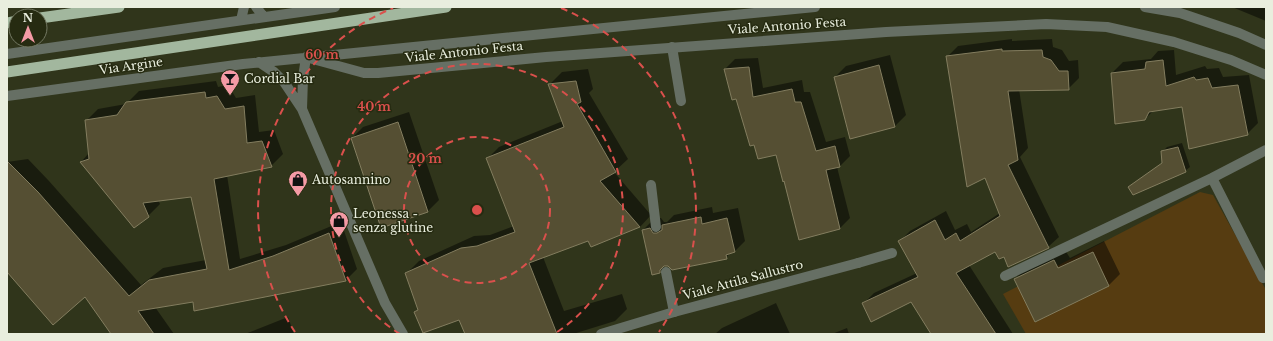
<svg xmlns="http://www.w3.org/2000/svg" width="1273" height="341" viewBox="0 0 1273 341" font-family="'Libre Baskerville',serif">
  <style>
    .green { fill: #563c11 }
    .shadow { fill: #0007 }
    .building { fill: #554f33; stroke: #837d5f }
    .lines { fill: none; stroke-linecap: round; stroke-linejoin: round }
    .service { stroke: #666f64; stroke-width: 10 }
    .minor { stroke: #666f64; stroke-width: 10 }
    .tertiary { stroke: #666f64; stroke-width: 10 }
    .trunk { stroke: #a2b79e; stroke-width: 11 }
    .ring { fill: none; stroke: #da504c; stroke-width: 2; stroke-dasharray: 7 5 }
    .labels { text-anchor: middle; stroke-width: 3; stroke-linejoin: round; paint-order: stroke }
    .street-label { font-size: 12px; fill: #e9eede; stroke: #262b11 }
    .poi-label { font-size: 12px; fill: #e9eede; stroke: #262b11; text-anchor: start }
    .centre { fill: #da504c; stroke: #262b11; stroke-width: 2 }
    .ring-label { font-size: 12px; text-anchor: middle; font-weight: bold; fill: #da504c; stroke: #262b11; stroke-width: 3; stroke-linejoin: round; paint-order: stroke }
  </style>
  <rect width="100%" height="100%" fill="#30351b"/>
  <!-- green -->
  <path class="green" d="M1200 192 1213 195 1266 290V334H1026L1003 294Z"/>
  <!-- shadow -->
  <path class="shadow" d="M1232 7H1266V21Z
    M1012 39V41L1052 39 1053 47 1062 50 1069 61 1078 60 1079 78 1068 89H1019L1028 148 1020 157 1059 237 1048 247 1004 256 996 251 969 265 1013 334H932L911 301 864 303 874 293 917 273 900 241 910 231 946 211 955 230 967 224 971 232 1000 213 947 57 958 46Z
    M1174 50 1176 75 1205 66 1207 69 1219 68 1223 77 1249 75 1258 123 1247 134 1182 106 1154 110 1145 119 1112 73 1123 62 1151 59 1158 51Z
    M890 55 906 115 895 126 851 137 835 77 846 66Z
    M758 58 763 88 802 80 804 92H810L826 142 845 137 850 156 840 166 837 167 850 218 840 228 800 238 777 154 754 144 725 69 735 59Z
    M588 69 593 89 589 93 628 159 614 172 651 215 640 227 589 239 543 257 564 311 622 294 627 309 615 321 573 334H466L460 319 415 312 419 308 407 273 419 261 474 236 490 235 514 226 487 159 499 147 563 121 550 84 562 72Z
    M216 81 218 87 228 85 236 98 255 95 259 132 274 130 283 154 271 166 227 175 240 259 286 245 341 222 357 269 346 280 195 310 194 301 155 307 174 334H112L85 296 7 270V162L28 159 49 181 141 285 163 268 206 260 192 196 158 200 160 204 148 216 81 162 89 153 86 121 98 109 126 104 139 91Z
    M409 112 439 200 428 211 352 138 363 127Z
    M1182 143 1190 167 1185 171 1163 162 1162 152 1167 147Z
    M712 207 713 213 738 208 745 241 734 252H731L726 258 666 265 659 272 643 230 654 219 661 218 664 222H667L674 215Z
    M1104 241 1120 274 1109 285 1035 320 1015 279 1026 268 1065 250 1070 258Z
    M776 303 790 334H715L722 328Z
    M288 317 294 334H245Z
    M847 328 849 334H832Z"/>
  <!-- building -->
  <path class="building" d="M1002 49V51L1042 50 1043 57 1051 60 1059 71H1068L1069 90 1008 91 1018 160 1008 165 1049 248 1008 267 1004 257 999 259 995 252 956 273 996 334H931L911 302 871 322 862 303 918 277 898 241 935 220 945 240 956 233 960 241 1000 216 985 178 967 187 946 56Z
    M1163 60 1166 86 1194 77 1196 80 1208 78 1212 88 1238 85 1248 135 1189 149 1182 107 1149 112 1145 120 1115 124 1111 73 1145 69 1146 62Z
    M879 65 895 127 850 139 834 77Z
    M749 67 753 97 792 89 795 102H801L816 151 835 146 840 167 826 170 840 229 799 240 784 181 783 182 776 155 758 159 754 145 750 146 736 99 732 100 724 69Z
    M576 81 581 102 577 104 616 172 600 181 640 227 591 247 588 241 529 263 557 334H465L459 320 423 333 414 312 418 310 405 273 461 248 477 246 515 232 486 158 564 127 548 84Z
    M205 92 206 98 217 96 225 109 244 106 247 143 262 141 272 167 214 179 229 270 273 256 329 233 346 281 194 311 193 302 138 311 154 334H111L85 297 53 325 7 272V161L38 192 129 296 149 280 207 269 191 197 143 203 149 217 134 228 80 162 89 159 85 120 117 115 126 102Z
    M398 122 428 212 381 228 351 138Z
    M1178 147 1186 172 1133 195 1128 187 1162 163 1161 151Z
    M701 217 702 224 727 218 735 252 726 255 727 259 672 270 668 266H664L660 270V273L652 275 642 230 650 228 653 233H657L662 230V225Z
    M1093 252 1109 286 1035 322 1014 279 1054 260 1058 268Z"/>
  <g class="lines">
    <!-- service -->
    <path class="service" d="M672 47 681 101
      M1212 178 1263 278
      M651 185 656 227
      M858 263 892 253
      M666 272 674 312
      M1005 276 1212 178 1266 150"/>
    <!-- minor -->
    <path class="minor" d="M309 58 364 73H378L546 57 886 32 1046 24 1107 27 1174 42 1231 60 1266 75
      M601 334 674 312 858 263"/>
    <!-- tertiary -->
    <path class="tertiary" d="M256 7 264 17
      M1145 7 1180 13 1239 33 1266 45
      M241 20 244 7
      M7 54 335 7
      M259 62 274 72 284 82 302 109 385 303 403 334
      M7 96 243 64 815 7
      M302 109 303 78 306 57"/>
    <!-- trunk -->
    <path class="trunk" d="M40 18 119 7
      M7 23 16 21
      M7 72 446 7"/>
  </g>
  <!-- distance rings -->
  <g class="ring">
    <circle cx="477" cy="210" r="73"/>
    <path d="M400 334A146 146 0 1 1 554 334"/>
    <path d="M295 332A219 219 0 0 1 393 8M561 8A219 219 0 0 1 659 332"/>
  </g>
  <!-- icons -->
  <defs>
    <symbol id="bar-pin" viewBox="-11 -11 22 30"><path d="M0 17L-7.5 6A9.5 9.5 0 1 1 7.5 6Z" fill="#f49aa5" stroke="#262b11"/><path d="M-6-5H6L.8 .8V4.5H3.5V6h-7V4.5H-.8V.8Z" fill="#111"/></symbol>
    <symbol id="shop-pin" viewBox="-11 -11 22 30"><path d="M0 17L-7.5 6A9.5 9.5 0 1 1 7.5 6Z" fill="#f49aa5" stroke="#262b11"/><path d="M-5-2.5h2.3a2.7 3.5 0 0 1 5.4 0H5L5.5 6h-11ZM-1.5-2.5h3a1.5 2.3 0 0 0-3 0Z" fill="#111"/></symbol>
  </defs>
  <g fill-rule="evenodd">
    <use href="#bar-pin" x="219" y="68" width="22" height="30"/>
    <use href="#shop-pin" x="287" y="169" width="22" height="30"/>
    <use href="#shop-pin" x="328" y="210" width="22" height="30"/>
  </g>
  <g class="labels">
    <!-- street labels -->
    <g class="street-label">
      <text transform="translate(787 26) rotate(-4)" y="4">Viale Antonio Festa</text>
      <text transform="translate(464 52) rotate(-6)" y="4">Viale Antonio Festa</text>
      <text transform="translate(131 66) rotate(-8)" y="4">Via Argine</text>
      <text transform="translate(743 280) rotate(-15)" y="4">Viale Attila Sallustro</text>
    </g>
    <!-- poi labels -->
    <g class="poi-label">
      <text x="244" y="83">Cordial Bar</text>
      <text x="312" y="184">Autosannino</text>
      <text x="353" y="218">Leonessa -<tspan x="353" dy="14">senza glutine</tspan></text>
    </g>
  </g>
  <circle cx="477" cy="210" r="6" class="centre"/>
  <g class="ring-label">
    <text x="322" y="59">60 m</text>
    <text x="374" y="111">40 m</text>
    <text x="425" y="163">20 m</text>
  </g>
  <!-- border -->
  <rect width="1273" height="341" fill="none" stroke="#e9eede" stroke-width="16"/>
  <!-- north arrow -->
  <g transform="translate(28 28)"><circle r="19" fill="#262b11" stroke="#747963"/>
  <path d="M0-3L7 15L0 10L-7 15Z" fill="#f49aa5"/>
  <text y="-6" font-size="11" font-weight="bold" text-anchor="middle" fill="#e9eede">N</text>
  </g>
</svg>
